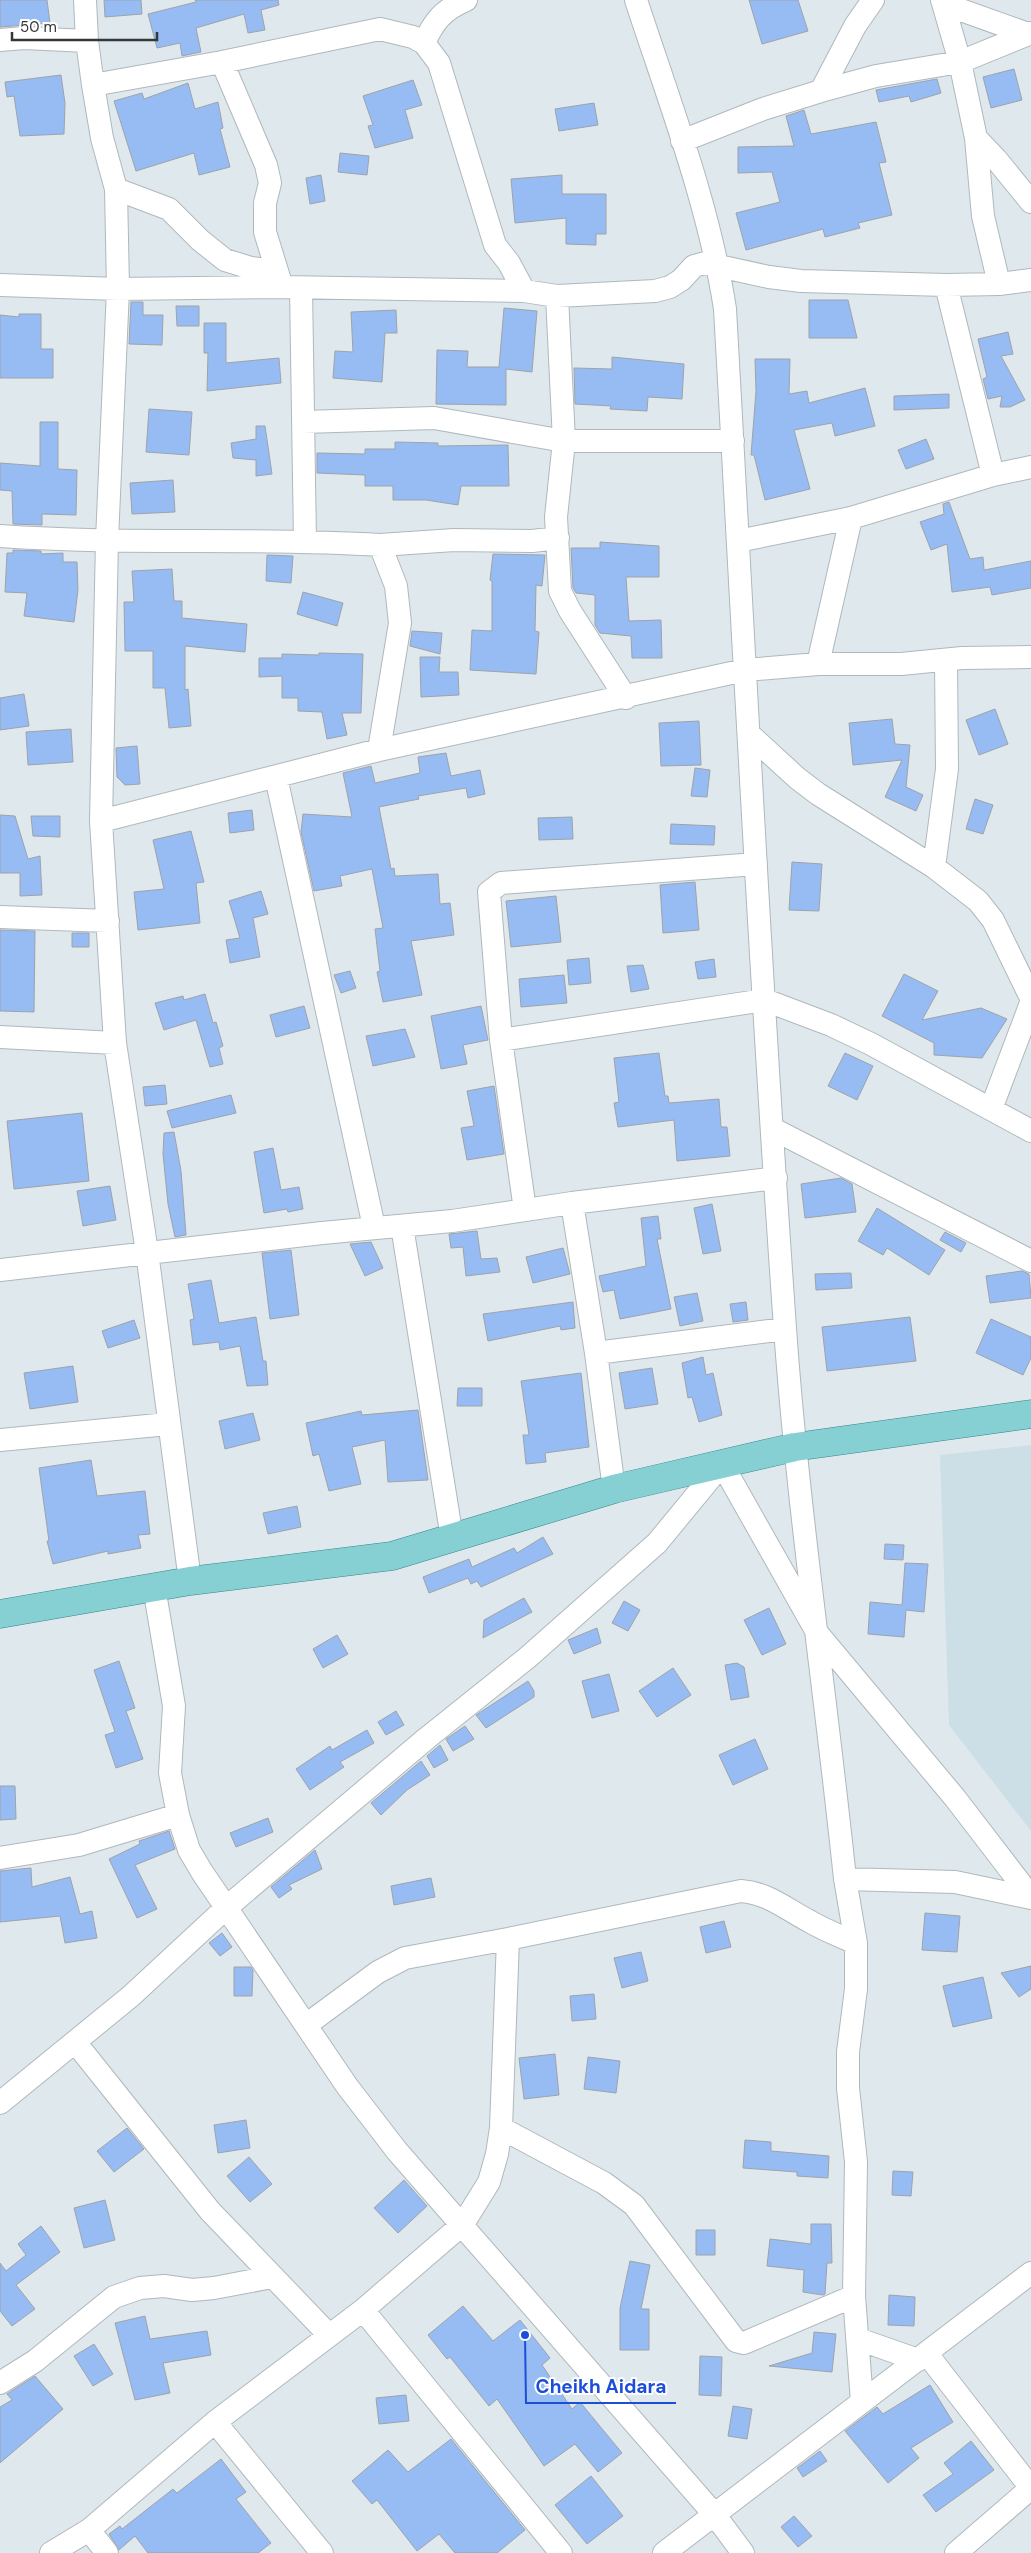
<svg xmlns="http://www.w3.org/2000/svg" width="1031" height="2553" viewBox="0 0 1031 2553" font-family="'DM Sans',sans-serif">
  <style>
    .built { fill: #ccdee6 }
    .building { fill: #97bbf3; stroke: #9ea3aa }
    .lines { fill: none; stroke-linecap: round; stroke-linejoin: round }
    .minor-casing { stroke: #afb8bd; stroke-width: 24 }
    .major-casing { stroke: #34868b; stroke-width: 29 }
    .minor { stroke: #fff; stroke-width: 22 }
    .major { stroke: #86d0d4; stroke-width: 28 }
    .leader { fill: none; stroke: #1d4ed8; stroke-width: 2 }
    .callout-dot { fill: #1d4ed8; stroke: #fff; stroke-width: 2 }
    .callout-label { font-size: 19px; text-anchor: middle; font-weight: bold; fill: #1d4ed8; stroke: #fff; stroke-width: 4; stroke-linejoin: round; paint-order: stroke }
  </style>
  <rect width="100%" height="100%" fill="#dfe8ed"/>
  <!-- built -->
  <path class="built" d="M1031 1445V1831L949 1725 940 1455Z"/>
  <!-- building -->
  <path class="building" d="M0 0H47L50 23 0 27Z
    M104 0H141L142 14 105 17Z
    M195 0H278L279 5 261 10 265 30 248 33 244 14 196 28 201 52 182 56 180 43 157 48 148 14 196 2Z
    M749 0H798L808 31 762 44Z
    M1014 69 1022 100 991 108 983 77Z
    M61 75 65 103 64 134 20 136 14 96 7 97 5 82Z
    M937 79 941 93 911 102 909 96 879 102 876 90Z
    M413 80 422 105 405 110 413 138 375 148 368 126 373 125 363 96Z
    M188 83 195 109 218 102 223 128 220 129 230 167 199 175 194 153 136 171 114 101 142 93 144 99Z
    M594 103 598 125 559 131 555 109Z
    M804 110 811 134 876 122 886 162 879 163 892 215 858 223 860 228 825 237 823 229 746 250 736 213 780 202 772 172 738 173V147L794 146 786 116Z
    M340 153 369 156 367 175 338 172Z
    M321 175 325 201 310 204 306 178Z
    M562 175V194H606V234H596V245L566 244V218L515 223 511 179Z
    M809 300H848L857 338H809Z
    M131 302H143V315H163L162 345 129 344Z
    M176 306H199V326H177Z
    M504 308 537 311 532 372 506 369V405L436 404 437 350 468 351 467 367H499Z
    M396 310 397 333H385L382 382 333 378 335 351 353 352 351 312Z
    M19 314H41V349H53V378H0V315L19 317Z
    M204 323H226V363L279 358 281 383 207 391 208 353H204Z
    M1008 332 1013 354 1001 356 1025 400 1010 407H1000L1002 396 988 399 983 379 987 377 978 339Z
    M612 357 684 364 682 399 648 397 647 411 610 409 611 406 575 404 574 368 612 369Z
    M755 359H790L789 394 807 391 809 403 865 388 875 426 835 436 832 423 794 430 810 489 765 500 754 455H751L756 391Z
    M949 394V408L894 410V396Z
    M149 409 192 412 189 455 146 452Z
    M40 422H58V469L77 470 76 515 42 514V525L13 524 12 491 0 490V463L40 466Z
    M256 426H265L272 474 256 476V460L233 458 231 443 256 439Z
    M926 439 934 459 906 469 898 450Z
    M395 442 438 443V446L508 445 509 486H461L458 505 426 500H393V486H365V475L317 473V453L365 454V449H395Z
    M173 480 175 512 132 514 130 483Z
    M949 502 970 559 983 557 984 570 1031 561V588L992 595 990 587 952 592 947 544 931 550 920 522 944 514 943 504Z
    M600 542 659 546V577H626L629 621 661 620 662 658H632L631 636 600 633 595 625V595L576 593 573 588 571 548H600Z
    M13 550 41 551V554L63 553V562H77L78 590 74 622 24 616 27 593 5 592 7 553H13Z
    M493 554 545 555 542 586 536 585 535 631 539 632 536 674 470 670 472 630 492 631V581L490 580Z
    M267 555 293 556 291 583 266 581Z
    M172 569 174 601H182V618L247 624 245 652 185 646V690L188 689 191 726 169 728 165 688H153V651H125L124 602H134L132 571Z
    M303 592 343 603 337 626 297 614Z
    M412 631 442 633 440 654 410 646Z
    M319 653 363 654 361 713H342L347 735 327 739 322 712 298 711V698H282V676L259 677V658H282V654L319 655Z
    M420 657H440L439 672H458L459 695 421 697Z
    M24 694 29 726 0 730V698Z
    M995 709 1008 744 979 755 966 720Z
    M892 719 895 744 910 745 906 787 923 795 916 811 885 797 902 760 853 765 849 723Z
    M699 721 701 765 661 766 659 723Z
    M71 729 73 762 28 765 26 732Z
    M137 746 140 784 125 785 117 777 116 748Z
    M446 753 451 776 480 770 485 794 468 798 466 788 418 796 419 799 379 807 391 869 394 868 395 876 438 874 440 904 450 903 454 935 411 941 422 995 383 1002 377 972 380 971 375 929 383 928 372 869 340 876 342 886 314 891 301 832 303 814 352 817 343 773 371 766 375 783 420 773 418 757Z
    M695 768 710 770 707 797 691 796Z
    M975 799 993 805 983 834 966 829Z
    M252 810 254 830 230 833 228 813Z
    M0 815 15 816 28 859 40 856 42 895 20 896V873H0Z
    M31 816H60V837L33 836Z
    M572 817 573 839 539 840 538 818Z
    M671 824 715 826 714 845 670 844Z
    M191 831 204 882 196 883 200 923 138 930 134 892 164 889 153 840Z
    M792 862 822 864 819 911 789 910Z
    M695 882 699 930 663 933 660 885Z
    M261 891 268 914 253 918 260 957 230 963 226 940 240 938 229 901Z
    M556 896 561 942 511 947 506 901Z
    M0 930 35 931 34 1012 0 1011Z
    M72 933H89V947H72Z
    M589 958 591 983 569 985 567 960Z
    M714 959 716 977 698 979 695 962Z
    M643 965 649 989 631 992 627 966Z
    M350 971 356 988 341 993 334 975Z
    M904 974 938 991 922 1020 981 1008 1007 1019 982 1058 934 1055V1043L882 1016Z
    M564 975 567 1003 521 1007 519 979Z
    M205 994 213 1023 216 1022 223 1046 219 1048 223 1064 210 1067 196 1020 164 1030 155 1003 183 996 184 1000Z
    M304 1006 310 1028 276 1037 270 1015Z
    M481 1006 488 1040 463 1045 467 1064 441 1069 431 1016Z
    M405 1029 415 1057 373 1066 366 1036Z
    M659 1053 665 1096H668L669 1103 719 1099 721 1127H727L730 1156 677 1161 674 1120 618 1127 614 1103 619 1102 614 1058Z
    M845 1053 873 1066 857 1100 828 1086Z
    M165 1085 167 1104 145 1106 143 1087Z
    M494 1086 504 1154 467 1160 461 1128 474 1126 467 1091Z
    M231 1095 236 1113 172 1128 167 1111Z
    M82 1113 89 1181 14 1189 7 1121Z
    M174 1132 181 1171 186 1235 175 1237 168 1204 163 1154 164 1133Z
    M273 1148 281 1190 299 1187 303 1209 288 1212 287 1209 264 1213 254 1152Z
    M841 1178 852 1184 856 1212 805 1218 801 1184Z
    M110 1186 116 1220 83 1226 77 1191Z
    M712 1204 721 1251 703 1254 694 1208Z
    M877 1208 945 1250 929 1275 887 1248 883 1255 858 1241Z
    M658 1216 661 1239H657L671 1309 620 1319 614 1290 603 1292 599 1276 646 1266 641 1218Z
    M477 1231 481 1259 497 1258 500 1272 466 1276 463 1247 451 1248 449 1234Z
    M945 1232 966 1243 961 1252 940 1240Z
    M371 1242 383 1268 365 1276 350 1244Z
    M563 1248 570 1274 533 1283 526 1257Z
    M291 1250 299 1315 270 1319 262 1253Z
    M1022 1271 1029 1274 1031 1298 990 1303 986 1276Z
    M851 1273 852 1288 816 1290 815 1274Z
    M211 1280 219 1323 256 1317 263 1361H266L268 1385 247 1386 240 1346 220 1350 219 1342 193 1345 190 1320 194 1319 188 1284Z
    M697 1293 703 1321 680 1326 674 1297Z
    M573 1302 575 1328 561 1330 560 1326 488 1341 483 1314Z
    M746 1302 748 1320 733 1322 730 1304Z
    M910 1317 916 1361 827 1371 822 1327Z
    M991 1319 1031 1337V1358L1023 1375 976 1353Z
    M134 1320 140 1338 108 1348 102 1331Z
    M703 1357 706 1375 713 1373 722 1415 699 1422 692 1397 688 1398 682 1363Z
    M73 1366 78 1402 30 1409 24 1373Z
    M652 1368 658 1404 625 1409 619 1373Z
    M581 1373 589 1447 545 1453 546 1462 526 1464 523 1435H529L521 1381Z
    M458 1388H482V1406H457Z
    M418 1410 428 1480 388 1482 385 1440 352 1447 361 1484 329 1491 319 1454 313 1456 306 1423 361 1411 362 1415Z
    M253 1413 260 1440 225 1449 219 1421Z
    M91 1460 97 1496 145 1491 150 1534 138 1535 141 1548 108 1554V1551L53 1564 47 1541H49L39 1468Z
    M297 1506 301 1527 268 1534 263 1513Z
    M543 1537 553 1554 481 1587 477 1581 471 1584 468 1578 429 1593 423 1577 469 1559 472 1567 514 1548 517 1553Z
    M885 1544 904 1545 903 1560 884 1559Z
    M905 1563 928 1564 924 1612 906 1610 904 1637 868 1634 870 1602 902 1605Z
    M524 1598 532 1612 483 1638 484 1620Z
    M624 1601 640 1610 628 1631 612 1623Z
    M769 1608 786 1644 762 1655 744 1620Z
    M597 1628 601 1643 574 1654 568 1640Z
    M337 1635 348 1654 323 1668 313 1649Z
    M119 1661 135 1708 126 1711 143 1759 116 1768 105 1735 115 1732 94 1670Z
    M737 1663 744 1667 749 1697 731 1700 725 1665Z
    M673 1668 691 1695 657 1717 639 1691Z
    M609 1674 619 1711 592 1718 582 1681Z
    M528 1681 534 1691V1697L486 1728 476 1715Z
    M396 1711 404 1725 386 1735 378 1722Z
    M465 1726 474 1739 453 1751 446 1739Z
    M367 1730 374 1743 340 1762 344 1767 310 1790 296 1769 330 1746 332 1750Z
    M755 1739 768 1769 733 1785 719 1755Z
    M440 1745 448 1760 434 1768 427 1756Z
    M421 1761 430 1775 407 1790 381 1815 371 1803Z
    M0 1786H15L16 1819 0 1820Z
    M268 1818 273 1832 236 1847 230 1833Z
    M169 1831 175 1849 135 1865 157 1909 137 1918 109 1859 140 1844 139 1841Z
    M315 1850 322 1869 289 1885 292 1889 279 1898 271 1887Z
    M31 1868 32 1887 70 1877 80 1914 92 1911 97 1938 65 1943 60 1916 0 1922V1871Z
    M431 1878 435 1897 394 1905 391 1886Z
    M925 1913 960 1916 957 1952 922 1950Z
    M724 1921 731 1947 706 1953 700 1927Z
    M222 1933 232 1947 220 1956 209 1943Z
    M641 1952 648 1981 622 1988 614 1958Z
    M1031 1966V1989L1019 1997 1001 1973Z
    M234 1967H251L253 1970 252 1996H234Z
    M983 1977 992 2018 953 2027 943 1986Z
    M594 1994 596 2019 572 2021 570 1996Z
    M555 2054 559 2095 524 2099 519 2058Z
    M588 2057 620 2061 616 2093 584 2089Z
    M246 2120 250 2148 218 2153 214 2125Z
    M127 2128 144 2149 114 2172 97 2151Z
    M745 2140 771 2142V2151L829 2156 828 2178 797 2176V2172L743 2168Z
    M249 2157 272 2184 250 2202 227 2176Z
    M893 2171 913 2172 911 2196 892 2195Z
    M404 2180 427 2206 398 2233 374 2208Z
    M105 2200 115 2240 84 2248 74 2208Z
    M811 2224H831L832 2263H827L825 2294 823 2295 803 2292 804 2270 767 2266 770 2239 811 2244Z
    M41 2226 60 2252 16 2285 35 2309 12 2326 0 2311V2263L6 2271 26 2255 18 2244Z
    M696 2230H715V2255H696Z
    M630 2261 650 2265 641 2309H649V2350H620V2308Z
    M889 2295 915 2297 914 2326 888 2325Z
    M463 2306 493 2341 520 2320 550 2358 542 2365 572 2409 580 2402 622 2453 598 2472 575 2444 544 2466 497 2399 489 2406 450 2357 447 2359 428 2335Z
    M145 2316 150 2339 207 2331 211 2355 163 2363 170 2393 135 2400 115 2323Z
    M814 2332 836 2334 832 2372 769 2366 812 2353Z
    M94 2344 113 2374 93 2386 74 2356Z
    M700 2356 722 2357 721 2396 699 2395Z
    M35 2376 63 2409 0 2463V2407L12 2400 7 2394Z
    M930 2385 953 2422 911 2448 919 2458 888 2483 845 2431 877 2407 883 2414Z
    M406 2395 409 2421 379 2424 376 2398Z
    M733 2406 752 2409 747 2439 728 2436Z
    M451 2439 525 2530 497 2553H455L439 2534 417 2551 377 2500 372 2504 352 2481 388 2450 408 2472Z
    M971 2441 994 2470 936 2512 923 2495 953 2474 944 2463Z
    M820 2451 827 2461 803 2477 797 2468Z
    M221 2459 246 2492 236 2499 271 2543 258 2553H148L135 2536 119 2550 109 2534 120 2526 122 2529 173 2489 177 2493Z
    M591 2476 623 2516 587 2544 555 2505Z
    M794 2516 812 2536 798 2547 781 2527Z"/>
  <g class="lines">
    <defs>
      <path id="minor" d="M85 0 87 41 93 85 102 138 116 189 118 289 107 540 101 821 115 1043 147 1252 190 1581
        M636 0C669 101 709 204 725 309 744 648 761 988 785 1328 798 1512 826 1695 845 1879L856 1943V1989L848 2052V2088L856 2162 854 2296 862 2402
        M942 0 960 62 976 138 983 216 999 284
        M944 4 1028 34
        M0 40 24 38 87 41
        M424 43C434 21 443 10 466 0
        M222 62 266 165 270 183 265 203V232L282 287
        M93 85 222 62 380 29 413 37 424 43 439 63 495 245 509 263 524 291
        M821 91 855 26 873 0
        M976 138 996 159 1031 202
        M682 141 763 109 821 91 876 76 960 62 1031 33
        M116 189 169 209 200 240 225 260 251 268 276 271
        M0 285 118 289 282 287 524 291 557 296 655 291 670 287 681 280 694 266 705 263 769 277 801 281 946 285 999 284 1031 280
        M946 285 993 475
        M301 288 305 541
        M557 296 564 441 556 517 560 591 570 611 626 698
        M303 422 434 418 564 441H733
        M0 536C127 545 254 537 380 545L396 586 400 623 379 750
        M738 541 851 518 993 475 1031 467
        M380 545 454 540 532 541 558 538
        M818 664 851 518
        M749 734 797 778 818 794 934 867 978 901 993 920 1031 998
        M276 777 374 1227
        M101 821 379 750 745 670 818 664H901L962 658 1031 657
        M934 867 947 769 946 660
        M0 917 108 921
        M0 1037 115 1043
        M501 1040 765 1000 831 1025 871 1044 1031 1131
        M991 1109 1031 1003
        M773 1129 1031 1261
        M572 1203 596 1353 614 1489
        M525 1210 501 1040 489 892 501 883 756 864
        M402 1226 452 1538
        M0 1270 322 1233 452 1221 572 1203 776 1178
        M596 1353 785 1329
        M0 1440 168 1424
        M154 1587 174 1706 170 1773 178 1815 189 1850 202 1872 347 2086 397 2151 714 2514 743 2553
        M0 1858 79 1845 178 1815
        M845 1879 955 1882 1031 1898
        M306 2025 378 1972 405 1958 508 1939 741 1891C768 1893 786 1909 809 1921 824 1930 840 1936 856 1943
        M75 2042 210 2211 329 2335
        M0 2103 131 1996 227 1907 427 1738 527 1658 657 1543 722 1464 818 1634 955 1798 1031 1897
        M501 2128 604 2183 634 2205 736 2341 744 2343 854 2296
        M363 2310 561 2553
        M858 2339 918 2360
        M927 2354 1031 2488
        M0 2383 35 2361 114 2297 140 2288 164 2286 192 2290 214 2288 272 2277
        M215 2422 322 2553
        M89 2530 107 2553
        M51 2553 89 2530 215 2422 363 2310 463 2224 489 2182 497 2154 501 2128 508 1939
        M664 2553 1031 2273
        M956 2553 1031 2488"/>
      <path id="major" d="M0 1614 190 1581 392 1556 614 1489 795 1447 1031 1414"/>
    </defs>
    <!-- minor casing -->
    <use href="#minor" class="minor-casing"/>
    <!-- major casing -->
    <use href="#major" class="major-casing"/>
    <!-- minor -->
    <use href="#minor" class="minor"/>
    <!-- major -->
    <use href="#major" class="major"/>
  </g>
  <!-- callouts -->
  <path class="leader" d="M525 2335L526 2403H676"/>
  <circle class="callout-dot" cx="525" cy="2335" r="5"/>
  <g class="callout-label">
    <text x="601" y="2393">Cheikh Aidara</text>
  </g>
  <!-- scale -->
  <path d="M12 32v8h145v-8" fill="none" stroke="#333738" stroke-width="2.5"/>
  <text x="20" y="32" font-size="15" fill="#333738" stroke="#ffffff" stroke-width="4" paint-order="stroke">50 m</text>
</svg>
